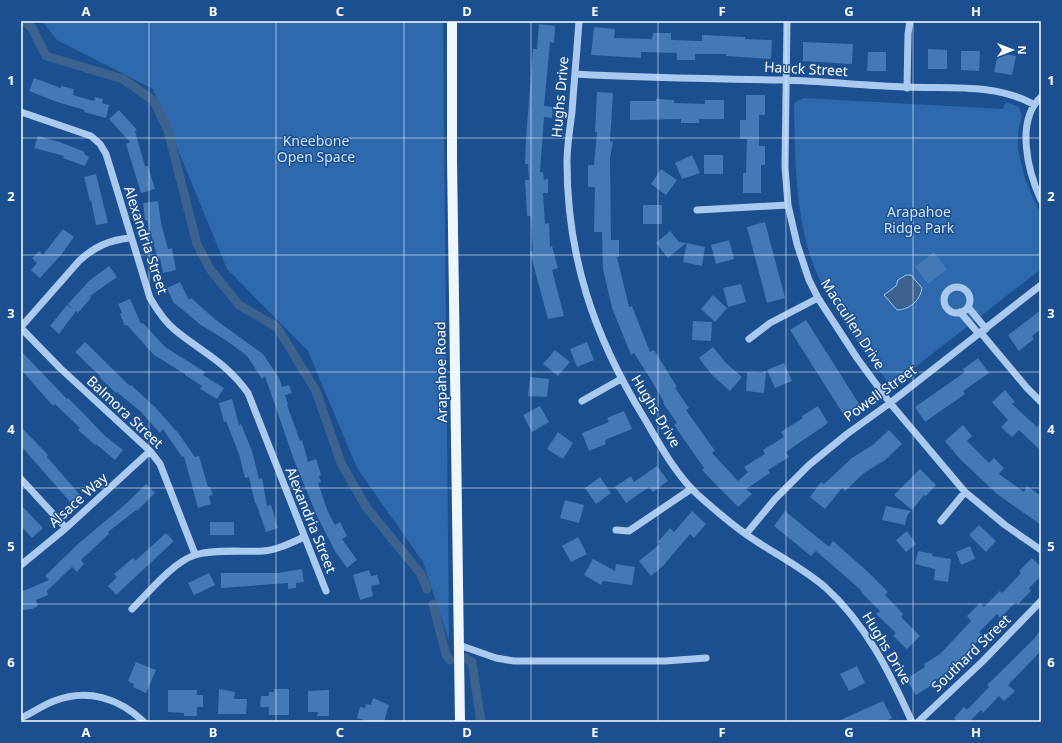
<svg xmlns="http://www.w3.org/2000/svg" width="1062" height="743" viewBox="0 0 1062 743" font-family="'Noto Sans',sans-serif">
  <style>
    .green { fill: #2e69ad }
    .water { fill: #3c6290; stroke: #9cc4f0 }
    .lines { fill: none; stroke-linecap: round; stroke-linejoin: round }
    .canal { stroke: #3c6290; stroke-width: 9 }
    .building { fill: #4478b7 }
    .minor { stroke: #a9c9ee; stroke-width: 7 }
    .major { stroke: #f0f6ff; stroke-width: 10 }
    .grid { fill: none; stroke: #fff; stroke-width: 1; stroke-opacity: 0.55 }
    .labels { text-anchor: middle; stroke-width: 3; stroke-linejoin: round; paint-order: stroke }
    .street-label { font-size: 14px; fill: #fff; stroke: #1b4f8f }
    .park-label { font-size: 14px; fill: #cfe3fa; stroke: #1b4f8f }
    .neatline { fill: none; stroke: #fff; stroke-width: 1.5 }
    .grid-label { font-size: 13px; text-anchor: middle; font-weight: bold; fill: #fff }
  </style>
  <rect width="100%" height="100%" fill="#1b4f8f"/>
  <!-- green -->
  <path class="green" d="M42 21H443L449 641 423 562 357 468 308 351 227 269 153 89 57 40Z
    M803 98 1003 109 1006 102 1019 107 1022 115 1018 133V149L1025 179 1041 216V269L891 386C863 349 833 312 815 269 795 219 795 156 794 103Z"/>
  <!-- water -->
  <path class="water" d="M906 275H911L922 288C920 301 909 310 897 310L884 295 896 286 898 280Z"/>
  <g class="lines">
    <!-- canal -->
    <path class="canal" d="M25 21 32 28 46 56 123 79 154 101 168 131 197 244 210 269 239 305 277 327 316 391 341 463 366 507 421 574 427 589
      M433 604 446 655 450 660
      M465 658 472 662 481 722"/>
  </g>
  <!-- building -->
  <path class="building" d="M539 24 555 26 554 43 550 42 544 106 553 107 552 118 544 117 540 172H543L544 180 548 179V193H543L545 224 549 223 550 247 552 246 558 268 552 270 564 316 548 319 530 252 533 251 531 216H527L525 180H529L528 164H525L526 139 533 49H537Z
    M594 27 615 29 614 38 652 39 653 33H671V40L702 41V35L745 37V39L772 40 771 59 726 56V54H695V60H677V53L641 52V58L591 55Z
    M803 42 853 44 852 64 803 61Z
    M928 49 947 50V69H928Z
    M961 51H980L979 71 961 70Z
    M868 52H886V71H867Z
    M998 53 1016 56 1012 75 994 72Z
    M34 78 61 88V86L74 89 73 95 94 101 95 97 103 99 102 103 109 105 106 118 84 112 85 110 57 102 29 91Z
    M597 92 613 93 610 141 613 142 610 158 611 240H619V257H617L629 307 632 306 650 352 654 350 664 366 677 387 675 388 689 408 686 410 715 451 712 453 738 481 748 472 744 467 765 454 763 450 784 437 781 432 803 418 802 416 818 406 828 423 786 452 789 457 768 470 770 473 746 489 752 494 738 507 702 470 704 468 674 425 677 423 663 403 664 402 651 380 634 353 631 355 612 308 603 269 602 232H594L595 187H588V165H594L597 132H595Z
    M746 95H765V115H759V146H765V165H761V193H743V173H746L747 139H740V120H746Z
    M656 99 674 100V103L705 104V100H724V119H699V123H681V119L630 120V101H656Z
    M119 110 137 130 135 131 145 166H148L155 189 141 193 126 144 130 142 109 119Z
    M38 136 60 142 85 152 84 154 89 157 85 166 63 158 64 156 34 148Z
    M692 155 700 173 682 179 675 163Z
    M704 155H723V174H704Z
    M661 169 677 180 666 195 651 184Z
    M96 174 108 223 96 225 91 200 90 201 84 177Z
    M158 201 161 223 168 249 172 248 176 270 163 273 160 258 158 259 147 220H145L143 203Z
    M643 205H662V224H643Z
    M765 222 785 298 767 303 747 227Z
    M63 229 74 237 61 255 40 278 31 270 37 263 32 258 39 251 43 255Z
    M670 231 679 242 686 243 668 258 656 243Z
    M729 240 734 259 716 264 711 245Z
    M687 243 705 247 702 266 683 262Z
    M934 252 947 269 928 284 915 267Z
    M109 266 117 277 90 296 91 298 78 313 76 311 59 334 50 326 67 305 73 309 68 304 89 281Z
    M180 282 189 300 191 298 216 320 263 354 279 378 282 387 289 385 292 393 285 395 288 404 287 405 300 441 302 440 308 462 316 459 321 475 319 476 321 482 318 483 328 512 335 525 340 522 347 536 342 539 357 560 347 568 335 551 317 516 294 460 265 376 262 379 247 356 227 341 201 325 173 302 167 288Z
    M741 284 746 302 728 307 723 288Z
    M713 295 727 308 715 322 701 309Z
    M130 299 141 324 143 323 165 347 205 372 203 375 224 388 217 399 200 389 202 386 185 375V374L154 355 127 325 125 326 120 314 122 313 118 304Z
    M1041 310V329L1032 336 1034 339 1019 351 1008 335Z
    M806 320 861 407 845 417 790 330Z
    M693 321 712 322 711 341 692 340Z
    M85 342 130 386 131 385 155 407 179 434 195 457 199 456 208 487H210L213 495 209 496 211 504 198 508 184 456 182 457 163 429 160 433 140 411 117 392 116 393 99 377 100 376 75 352Z
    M587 342 594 360 577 367 570 349Z
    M713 347 725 362 742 377 730 391 712 375 699 358Z
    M555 350 570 362 558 376 543 364Z
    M21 351 67 399 68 398 85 415 104 435 123 450 115 460 96 444 95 445 78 430 80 428 55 404 53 406 37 388 21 369Z
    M978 358 989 373 963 391 965 394 925 422 915 407 965 372 963 369Z
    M784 363 792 381 775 388 767 370Z
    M766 371 764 393 746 391 747 372 761 373Z
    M530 377 549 379 547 397 528 396Z
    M1005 390 1015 402 1012 404 1037 427 1041 423V451L1019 430 1012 437 1001 427 1008 420 992 402Z
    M232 399 239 425 241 424 252 451 259 479 262 478 267 506 271 505 278 528 266 532 256 503H255L249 477 245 478 239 454 226 421 224 422 219 403Z
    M540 406 549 422 532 432 523 415Z
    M624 411 632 429 605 440 606 444 589 451 582 433 609 422 607 418Z
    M963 425 972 436 967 441 989 463 994 458 1004 468 999 474 1024 492 1027 486 1041 496V525L997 494 960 459 945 441Z
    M21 427 48 455 47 457 81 496 72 504 21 446Z
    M889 430 902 444 885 460 864 473 845 491 842 488 825 509 810 497 821 482 824 484 852 458 874 444Z
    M558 432 573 443 563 459 547 449Z
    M657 466 668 481 653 492 649 487 626 503 615 487 631 476 634 482Z
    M920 469 936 485 926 496 924 495 912 510 894 495Z
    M600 477 611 493 596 504 585 488Z
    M146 484 155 493 137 511 136 510 108 532 109 534 81 560 84 564 77 572 72 567 47 591 48 595 36 600 38 606 32 609 21 610V592L49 580 45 576 79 543 128 502Z
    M565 500 584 505 579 523 560 518Z
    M21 505 43 528 32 538 21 526Z
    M886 506 911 511 907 516 905 525 882 520Z
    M692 511 706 524 694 538 690 534 663 566 651 576 639 561 660 544 658 542 670 528 674 532Z
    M785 511 829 547 833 541 867 571 888 592 885 595 903 614 901 617 920 636 907 649 893 636 896 633 876 614 880 611 861 592 862 591 816 551 811 556 774 526Z
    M210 522H234V535H210Z
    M979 525 996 541 986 552 969 535Z
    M907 531 916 544 906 552 896 540Z
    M166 533 174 541 116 595 108 586 117 577 114 574 133 558 135 561Z
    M578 537 587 554 571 562 562 546Z
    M970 546 975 559 961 565 956 552Z
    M918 551 933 554 932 556 951 559 948 582 934 580 935 569 915 564Z
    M1032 558 1041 567V576L1029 588 1031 591 1018 604 1016 602 1000 618 997 614 979 632 983 636 966 653 967 654 952 669 931 683 932 685 916 695 906 679 925 667 924 664 940 654 971 621 967 616 980 603 984 607 1000 591 1002 593 1021 573 1019 571Z
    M593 559 615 571 616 564 635 567 632 585 603 581 601 585 584 575Z
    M302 569 304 582 296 583V588L288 589V583L221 588V573H278Z
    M369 570 371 576 377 575 380 584 371 586 373 596 360 600 353 575Z
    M209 573 215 585 194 595 188 583Z
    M1041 629V651L1008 685 1015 691 1004 701 999 696 983 713 981 710 969 722H957L954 718 964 707 967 710 989 687 987 685 1034 639Z
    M136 662 156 670 146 693 133 687 134 684 128 681Z
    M857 666 865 683 849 691 840 674Z
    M219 689 235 692 234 699H247L246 714H218Z
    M274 689H289V715H269V707H260L261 696H269V692H274Z
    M168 690H197V695H203V707H197V716H184V713L168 712Z
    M329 690V716H317L318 712H308V691Z
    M373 698 389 705 384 722H371L357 718 360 707 365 708 366 704 371 705Z
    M883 701 892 718 884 722H836Z"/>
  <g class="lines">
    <!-- minor -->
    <path class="minor" d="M579 21C577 51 574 82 572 112 570 128 567 145 567 162 567 257 594 336 643 416 659 443 675 474 698 495 716 511 735 528 756 541 779 556 804 569 825 587 866 624 890 673 912 722
      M787 21 785 167 788 205 797 244 809 280 818 298 857 358 890 403 965 492 1005 525 1041 550
      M575 74C645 78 714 79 784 80 825 81 865 86 905 87 948 89 995 83 1033 104
      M907 88 908 34 910 21
      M1041 97C1015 121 1028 172 1041 200
      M21 112 91 136 100 144 106 154 150 298C157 310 165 322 175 330 203 353 225 361 248 393L326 591
      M697 210 788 205
      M944 300a13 13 0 1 1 26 0a13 13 0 1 1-26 0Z
      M968 307 986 329
      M960 312 979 334
      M21 327 79 261C94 247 109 240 130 238
      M21 328 60 368 150 451 160 464 195 554
      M981 333 1027 388 1041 402
      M749 339 770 323 818 298
      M582 401 621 379
      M21 479 66 528
      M941 521 965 492
      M616 530 629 531 691 489
      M746 534 775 499 809 465 847 434 890 403 1041 285
      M21 565 66 528 150 451
      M132 609C148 593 173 562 195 555 212 549 244 552 263 551 277 550 291 543 304 537
      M459 645 496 658 514 661H665L706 658
      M21 718C32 713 43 705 54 701 87 688 119 698 144 722
      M918 722 983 661 1041 601"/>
    <!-- major -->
    <path class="major" d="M452 21V159L460 722"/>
  </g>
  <!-- grid -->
  <path class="grid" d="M149 21V722M276 21V722M404 21V722M531 21V722M658 21V722M786 21V722M913 21V722M21 138H1041M21 255H1041M21 372H1041M21 488H1041M21 604H1041"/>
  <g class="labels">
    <!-- street labels -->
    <g class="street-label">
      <text transform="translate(806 69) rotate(3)" y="5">Hauck Street</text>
      <text transform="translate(560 97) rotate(-85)" y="5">Hughs Drive</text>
      <text transform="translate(146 240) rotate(72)" y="5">Alexandria Street</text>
      <text transform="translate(853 324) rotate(57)" y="5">Maccullen Drive</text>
      <text transform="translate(441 372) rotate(-91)" y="5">Arapahoe Road</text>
      <text transform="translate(880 393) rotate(-36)" y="5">Powell Street</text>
      <text transform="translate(656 411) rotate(59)" y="5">Hughs Drive</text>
      <text transform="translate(125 412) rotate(43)" y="5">Balmora Street</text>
      <text transform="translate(78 500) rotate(-42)" y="5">Alsace Way</text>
      <text transform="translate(311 520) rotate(68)" y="5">Alexandria Street</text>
      <text transform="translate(887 648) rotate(59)" y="5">Hughs Drive</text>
      <text transform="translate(971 653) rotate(-44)" y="5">Southard Street</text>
    </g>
    <!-- park labels -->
    <g class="park-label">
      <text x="316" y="146">Kneebone<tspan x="316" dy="16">Open Space</tspan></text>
      <text x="919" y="217">Arapahoe<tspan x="919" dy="16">Ridge Park</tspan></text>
    </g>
  </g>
  <!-- border -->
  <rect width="1062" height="743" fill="none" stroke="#1b4f8f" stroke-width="44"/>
  <!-- north arrow -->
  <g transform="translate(1012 50) rotate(90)" stroke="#1b4f8f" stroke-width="3" paint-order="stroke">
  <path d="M0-3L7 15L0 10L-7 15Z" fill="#ffffff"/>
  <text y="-6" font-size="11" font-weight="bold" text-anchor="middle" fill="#ffffff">N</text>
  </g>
  <rect x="22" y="22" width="1018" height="699" class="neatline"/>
  <g class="grid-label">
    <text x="86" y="16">A</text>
    <text x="213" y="16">B</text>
    <text x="340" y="16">C</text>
    <text x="467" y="16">D</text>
    <text x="595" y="16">E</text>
    <text x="722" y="16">F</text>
    <text x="849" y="16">G</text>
    <text x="976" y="16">H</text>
    <text x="11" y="85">1</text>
    <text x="1051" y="85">1</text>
    <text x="11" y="201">2</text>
    <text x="1051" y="201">2</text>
    <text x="11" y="318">3</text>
    <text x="1051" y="318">3</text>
    <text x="11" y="434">4</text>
    <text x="1051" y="434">4</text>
    <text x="11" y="551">5</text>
    <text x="1051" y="551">5</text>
    <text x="11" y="667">6</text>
    <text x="1051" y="667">6</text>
    <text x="86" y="737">A</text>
    <text x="213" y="737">B</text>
    <text x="340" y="737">C</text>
    <text x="467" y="737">D</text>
    <text x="595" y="737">E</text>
    <text x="722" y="737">F</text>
    <text x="849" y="737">G</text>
    <text x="976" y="737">H</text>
  </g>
</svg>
